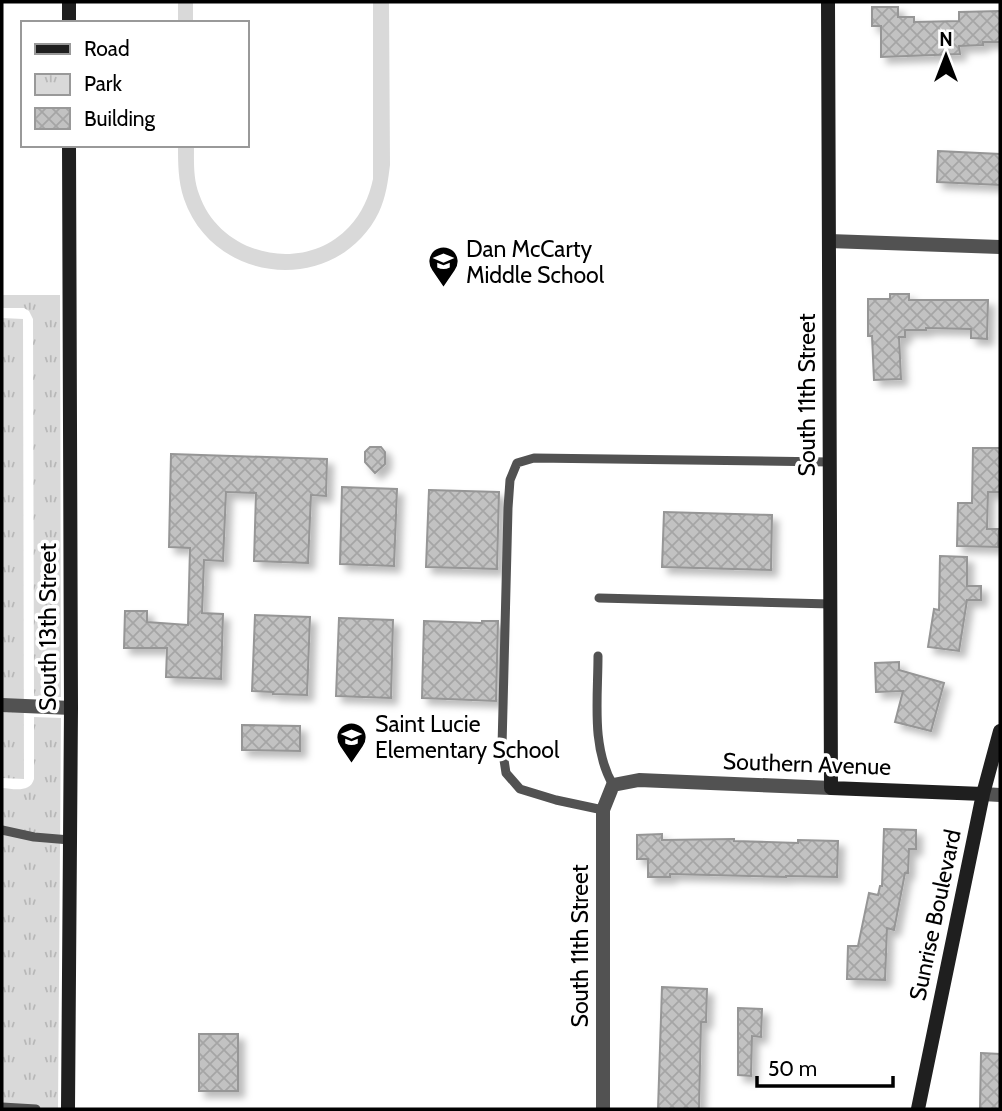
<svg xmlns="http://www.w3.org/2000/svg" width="1002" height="1111" viewBox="0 0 1002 1111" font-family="Cabin,sans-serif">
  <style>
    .grass { fill: #d9d9d9 }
    .park { fill: url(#park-tufts) }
    .building { fill: url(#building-cross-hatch); stroke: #969696; stroke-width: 2; filter: url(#shadow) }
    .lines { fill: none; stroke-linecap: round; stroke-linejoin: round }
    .lane { stroke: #525252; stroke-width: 9 }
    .street { stroke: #525252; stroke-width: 14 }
    .secondary { stroke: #1f1f1f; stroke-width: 14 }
    .labels { text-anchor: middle; stroke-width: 7; stroke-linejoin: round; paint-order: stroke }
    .poi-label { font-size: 23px; fill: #000; stroke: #fff; text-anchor: start }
    .street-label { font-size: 23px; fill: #000; stroke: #fff }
  </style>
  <defs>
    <pattern id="park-tufts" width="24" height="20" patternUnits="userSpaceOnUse" patternTransform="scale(1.75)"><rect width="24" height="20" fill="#d9d9d9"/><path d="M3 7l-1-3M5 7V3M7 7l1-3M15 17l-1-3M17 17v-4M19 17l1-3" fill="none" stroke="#b8b8b8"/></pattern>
    <pattern id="building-cross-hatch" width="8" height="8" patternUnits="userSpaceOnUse" patternTransform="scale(1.75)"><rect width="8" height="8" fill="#c2c2c2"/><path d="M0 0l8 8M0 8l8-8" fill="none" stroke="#a5a5a5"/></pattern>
    <filter id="shadow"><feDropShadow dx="6" dy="6" stdDeviation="3.5" flood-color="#0004"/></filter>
  </defs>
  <rect width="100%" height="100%" fill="#fff"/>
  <!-- grass -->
  <path class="grass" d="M178 2H193V23H178Z
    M373 2H389L390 165C388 181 386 197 379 212 338 296 214 286 184 199 178 181 178 163 178 145H194C194 161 193 178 199 194 220 256 304 275 349 227 362 213 369 197 373 179Z"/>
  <!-- park -->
  <path class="park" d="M2 295H60L61 697 34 696 33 319 29 311 24 308H2Z
    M2 318 23 319 24 779 2 778Z
    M34 717 61 718 58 1109H2V788C14 789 30 793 34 779Z"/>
  <!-- building -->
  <path class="building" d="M872 7H898V17H914V22L959 21V12L1000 11V42H983V45L959 46 960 54 881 57V26H872Z
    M938 151 1000 154V185L937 182Z
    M890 294H909V300H988L987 339 971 338V329L926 328V330H905V337H899L901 379 874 380 872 336H868V299H890Z
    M370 447H381L385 452V464L375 473 365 462V452Z
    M973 448H1000V492H988L987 529H999L998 547 957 546 958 503H972Z
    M171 454 327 459 326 496 311 495 308 563 254 561 256 493 226 492 223 561 204 560 202 613 223 614 221 679 166 677 167 648H124L125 611H147V622L188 625 190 548 169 547Z
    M342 487 397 489 394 566 340 564Z
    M429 490 499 492 497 569 426 567Z
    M664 512 772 515 771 570 662 567Z
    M940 556 967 557V586H981V600H967L959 651 928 647 934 609 939 610Z
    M255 615 310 617 307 695 273 694V692L252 691Z
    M339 618 393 620 391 698 336 696Z
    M424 621 482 623V621H498L496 701 422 698Z
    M899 662V670L944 683 931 731 895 722 903 691 876 692 875 663Z
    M242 725 300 726V751L242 750Z
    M884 829 916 830V849H909L908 873H905L894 930 887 928 885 980 847 979 848 946H858L869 893 878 895 880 886H882Z
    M662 834V840L734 839V841L798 843V840L838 841 837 877 786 876V877L670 874V877H648V859H637V835Z
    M662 987 707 989 706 1022H701L699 1109H658Z
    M738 1008 762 1009 761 1037 752 1036 751 1076 738 1075Z
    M199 1034H238V1091H199Z
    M981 1053 1000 1054V1109H980Z"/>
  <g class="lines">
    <!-- lane -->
    <path class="lane" d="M599 598 831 604
      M598 656C598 699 591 747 613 785
      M603 810 556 800 520 789 506 773 502 747 508 508 510 480 517 463 534 458 830 462
      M2 830 34 837 70 840
      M2 1107 36 1109"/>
    <!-- street -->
    <path class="street" d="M829 241 1000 247
      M2 705 71 708
      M983 794 1000 795
      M603 1109V810L613 785 639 780 831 788"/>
    <!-- secondary -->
    <path class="secondary" d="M69 2V23
      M828 2 831 788 983 794
      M68 1109 71 708 69 145
      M918 1109 983 794 1000 731"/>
  </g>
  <!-- icons -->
  <defs>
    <symbol id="school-pin" viewBox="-11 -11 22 30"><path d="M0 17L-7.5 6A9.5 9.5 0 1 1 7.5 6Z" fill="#000" stroke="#fff"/><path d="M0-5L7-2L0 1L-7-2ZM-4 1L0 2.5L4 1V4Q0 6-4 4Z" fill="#fff"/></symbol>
  </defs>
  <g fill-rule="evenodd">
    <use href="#school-pin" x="426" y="244" width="35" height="47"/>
    <use href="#school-pin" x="334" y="720" width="35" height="47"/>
  </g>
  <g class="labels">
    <!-- poi labels -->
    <g class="poi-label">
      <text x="466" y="257">Dan McCarty<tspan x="466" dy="26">Middle School</tspan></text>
      <text x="375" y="732">Saint Lucie<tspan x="375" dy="26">Elementary School</tspan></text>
    </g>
    <!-- street labels -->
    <g class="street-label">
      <text transform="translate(807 395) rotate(-90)" y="8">South 11th Street</text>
      <text transform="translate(48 627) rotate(-90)" y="8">South 13th Street</text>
      <text transform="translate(807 764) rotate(2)" y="8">Southern Avenue</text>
      <text transform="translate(935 915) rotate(-78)" y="8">Sunrise Boulevard</text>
      <text transform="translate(580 946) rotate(-90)" y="8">South 11th Street</text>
    </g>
  </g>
  <!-- border -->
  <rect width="1002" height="1111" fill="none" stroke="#000000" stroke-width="7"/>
  <!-- legend -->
  <rect x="21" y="21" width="228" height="126" fill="#ffffff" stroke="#999999" stroke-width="2"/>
  <rect x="35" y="44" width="35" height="10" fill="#1f1f1f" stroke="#999999" stroke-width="2"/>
  <text x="84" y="56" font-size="21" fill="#000000">Road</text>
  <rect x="35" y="74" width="35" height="21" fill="url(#park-tufts)" stroke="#999999" stroke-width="2"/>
  <text x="84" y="91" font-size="21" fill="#000000">Park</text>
  <rect x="35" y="108" width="35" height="21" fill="url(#building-cross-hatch)" stroke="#999999" stroke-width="2"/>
  <text x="84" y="126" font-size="21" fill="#000000">Building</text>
  <!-- north arrow -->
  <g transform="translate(946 56)" stroke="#ffffff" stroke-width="5" paint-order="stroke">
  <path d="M0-5L12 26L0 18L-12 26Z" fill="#000000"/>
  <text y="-10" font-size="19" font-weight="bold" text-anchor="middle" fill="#000000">N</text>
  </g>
  <!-- scale -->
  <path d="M757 1076v10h136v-10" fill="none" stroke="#000000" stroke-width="3.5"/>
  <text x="768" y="1076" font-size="21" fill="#000000" stroke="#ffffff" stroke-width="5" paint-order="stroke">50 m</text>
</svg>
